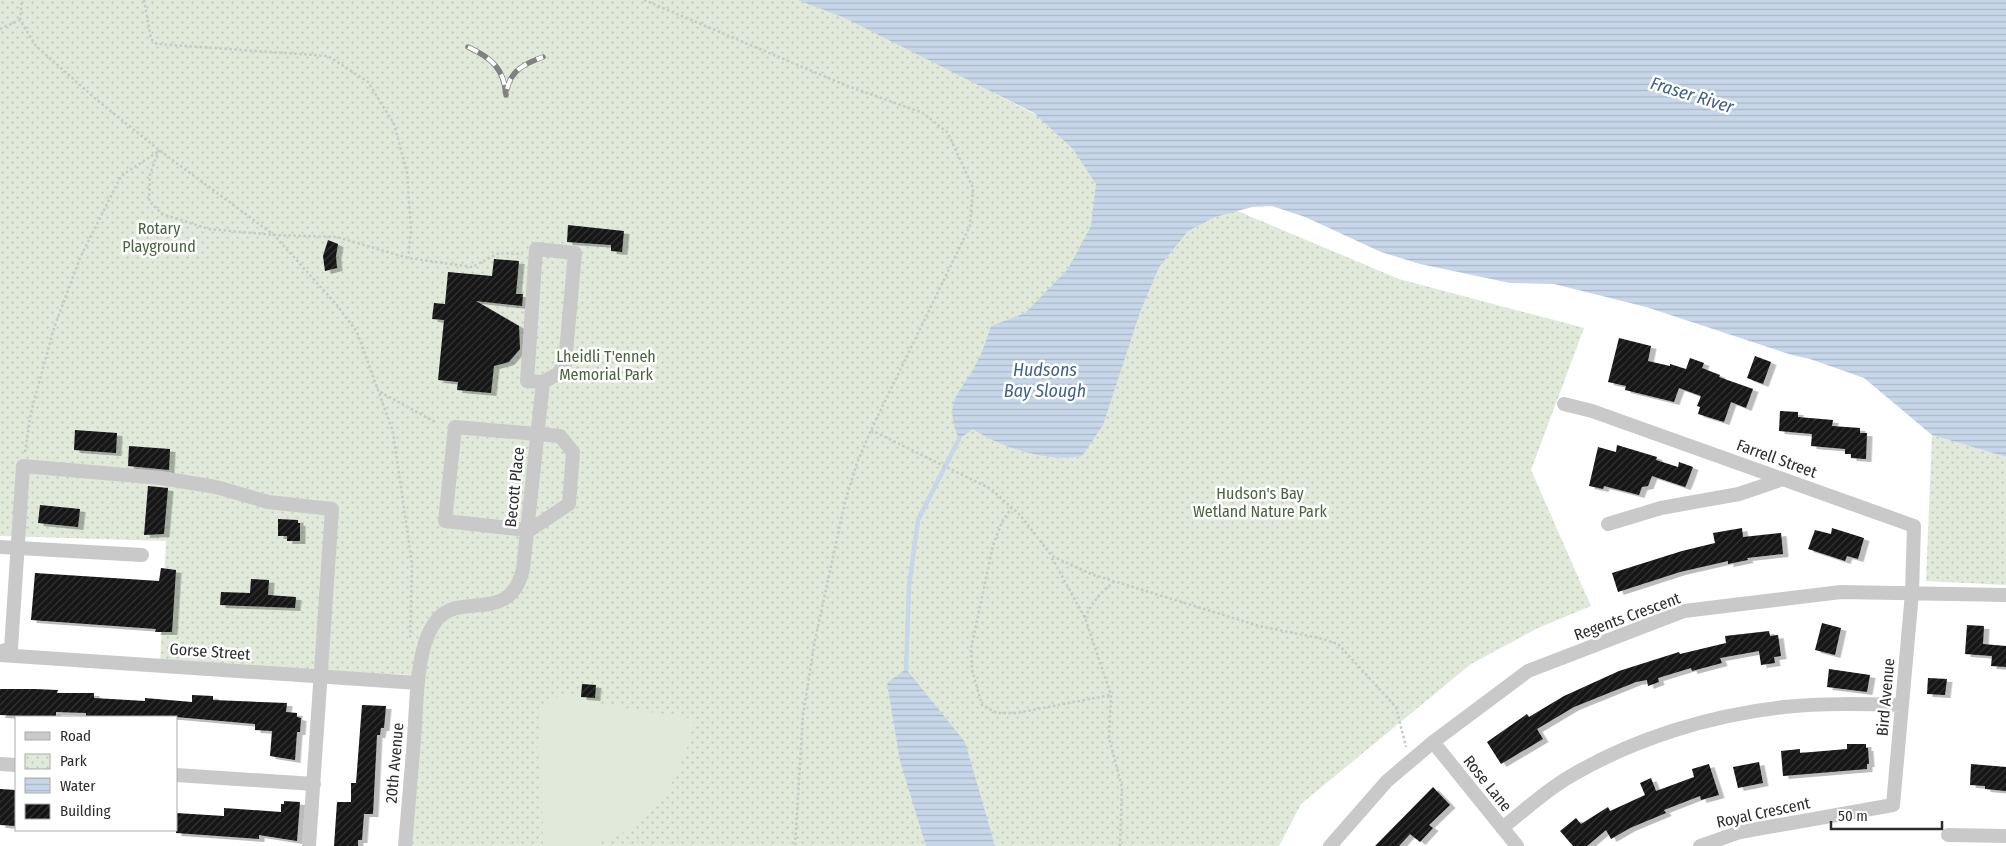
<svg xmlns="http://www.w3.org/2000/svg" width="2006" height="846" viewBox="0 0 2006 846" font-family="'Fira Sans Condensed',sans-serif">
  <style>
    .park { fill: url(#park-dots) }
    .garden { fill: #e0e9da }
    .water { fill: url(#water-rules) }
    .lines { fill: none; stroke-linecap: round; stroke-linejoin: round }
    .stream { stroke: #c7d6e8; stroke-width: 4.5 }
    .building { fill: url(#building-hatch); filter: url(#shadow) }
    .path { stroke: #c9c9c9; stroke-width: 2.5; stroke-dasharray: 2.5 2.5; stroke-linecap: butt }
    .minor { stroke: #c9c9c9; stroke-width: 14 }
    .rail-casing { stroke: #818181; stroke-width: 5.5 }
    .rail { stroke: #fff; stroke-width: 4; stroke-dasharray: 11; stroke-linecap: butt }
    .labels { text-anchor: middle; stroke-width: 5; stroke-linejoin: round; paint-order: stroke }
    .park-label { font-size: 16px; fill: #49643d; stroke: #fff }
    .street-label { font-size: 16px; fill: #2c2c2c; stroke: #fff }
    .water-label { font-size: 18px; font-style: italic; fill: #406188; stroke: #fff }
  </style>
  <defs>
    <pattern id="park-dots" width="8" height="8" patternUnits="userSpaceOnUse" patternTransform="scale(1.25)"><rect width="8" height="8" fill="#e0e9da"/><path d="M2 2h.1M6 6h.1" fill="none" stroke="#c0c8bb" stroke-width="1.8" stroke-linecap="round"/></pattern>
    <pattern id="water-rules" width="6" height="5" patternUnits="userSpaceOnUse" patternTransform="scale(1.25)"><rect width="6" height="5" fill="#c7d6e8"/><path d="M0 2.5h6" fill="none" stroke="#abb8c7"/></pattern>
    <pattern id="building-hatch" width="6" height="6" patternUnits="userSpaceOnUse" patternTransform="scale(1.25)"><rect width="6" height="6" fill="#131313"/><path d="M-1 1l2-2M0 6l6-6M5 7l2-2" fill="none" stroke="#363636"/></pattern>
    <filter id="shadow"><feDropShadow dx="5.5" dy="3" stdDeviation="0" flood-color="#0004"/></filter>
  </defs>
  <rect width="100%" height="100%" fill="#fff"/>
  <!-- park -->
  <path class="park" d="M0 0H810L878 31 1133 167 1399 279 1584 328 1531 470 1591 606 1538 628 1471 664 1301 804 1279 846H400L411 675 160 664 166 541 0 536Z
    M1932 435 2006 457V585L1926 581Z"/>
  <!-- garden -->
  <path class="garden" d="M560 695 595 698 601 704 694 719C684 778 650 835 585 846 571 846 556 846 543 846L541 755 537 750 541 710Z"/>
  <!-- water -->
  <path class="water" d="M798 0H2006V457L1932 435 1864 378 1810 359 1792 355 1646 307 1554 284 1510 283 1420 264 1381 252 1305 217 1272 206 1252 207 1215 217 1188 231 1159 267 1140 312 1103 425 1082 456C1050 463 999 447 973 429L959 439C942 398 961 395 977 362 983 351 987 338 991 326L1025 313 1068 269 1091 226 1096 184 1073 149 1034 113 845 18Z
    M906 669 965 742 995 846H926L900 761 887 683Z"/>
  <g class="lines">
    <!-- stream -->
    <path class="stream" d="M906 669 909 586 918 520 959 439"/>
  </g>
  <!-- building -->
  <path class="building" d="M568 225 624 231 622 252 611 251V245L567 242Z
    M328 240 338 244 336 256 337 268 325 271 323 256Z
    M494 259 519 261 516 294H523L522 306 476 301 519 326 520 349 509 362 494 366 491 393 457 390 458 382 438 380 444 320 432 319 434 303 445 304 448 272 492 276Z
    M1619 338 1651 346 1648 361 1670 366V364L1686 369 1690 358 1704 363 1702 368 1720 375 1719 377 1753 389 1746 408 1731 402 1724 422 1698 414 1700 407 1697 406 1701 396 1679 388 1674 402 1625 390 1626 386 1608 382Z
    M1755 356 1771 362 1763 384 1747 378Z
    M1780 411 1798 412V417L1833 420 1832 426 1860 428V433H1867L1866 459 1851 458V454H1845V449L1811 446 1812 434 1779 431Z
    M75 430 117 433 116 453 74 450Z
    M1617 445 1657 457 1656 460 1678 467 1679 462 1693 467 1687 483 1685 487 1652 476 1648 486 1642 487 1639 495 1604 486 1603 489 1589 486 1598 447 1616 452Z
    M129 446 170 449 169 470 128 466Z
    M148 486 168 488 164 534 144 535Z
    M40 505 80 509 78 527 38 523Z
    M278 519 298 520V523H300V541H287V536H278Z
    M1742 528 1743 537 1781 533 1783 554 1747 558 1748 560 1728 564V561L1680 572 1618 592 1612 573 1682 551 1715 543 1713 533Z
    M1832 528 1864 538 1858 559 1847 556 1845 561 1808 549 1815 530 1831 534Z
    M161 568 176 570 172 632H155L156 629 31 620 35 573 159 581Z
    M251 579 269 580 268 595 296 597 295 608 220 605 221 592 250 593Z
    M1822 623 1841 628 1835 655 1815 650Z
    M1967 625 1984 626 1983 644 2006 646V667L1991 666 1992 656 1965 654Z
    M1769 631 1770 636 1778 635 1781 656 1774 657 1775 663 1761 665 1759 651 1720 658 1722 663 1692 671 1691 668 1658 678 1659 682 1648 686 1647 680 1636 682 1574 707 1537 729 1543 739 1501 764 1487 742 1527 714 1529 717 1564 696 1619 671 1679 652 1680 654 1726 643 1725 636Z
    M1829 669 1870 675 1867 692 1827 687Z
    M1928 678 1947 679 1945 695 1927 694Z
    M582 684 596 685 595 698 581 697Z
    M0 689H35L58 690 57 693H94V698L145 701V698L192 702V695L213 696V700L287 703 286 712 297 713V717L301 718 300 732H297L295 760 270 756 272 731 255 730V724L176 717H86V713L56 712V717H46L0 715Z
    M362 705 386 706 384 728H381L380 735H377L373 814H364L362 840H358V846H334L337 802H351V783H356Z
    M1847 744H1866V748H1868L1869 764H1867V769L1783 776 1781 751 1800 749V753L1847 749Z
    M1759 762 1763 783 1738 788 1733 767Z
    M1709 764 1719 795 1701 800 1700 796 1664 810 1666 813 1630 828 1611 839 1606 830 1587 846H1573L1560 831 1576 818 1581 824 1608 807 1610 811 1645 795 1640 783 1651 778 1656 791 1694 777 1692 769Z
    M1971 764 2006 767V791L1985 789V786L1970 785Z
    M1433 787 1450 805 1429 825 1433 828 1420 842 1410 834 1399 846H1375Z
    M0 789 16 790V826L0 825Z
    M284 801 300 802 297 841 259 835V839L176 833V813L224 816V808L281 812V804H284Z"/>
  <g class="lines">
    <!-- path -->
    <path class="path" d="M144 0 151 39 157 44 328 56 368 82 394 124 407 172 411 230 408 258
      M644 0 845 85 923 113 948 133 973 188 970 226 871 430 857 463 845 502 815 640 803 715 795 846
      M20 20 22 0
      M0 29 20 20 36 46 97 100 159 150 274 235 336 304 357 332 393 432 412 564 410 640
      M159 150 150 174 149 201 162 214 209 229 274 235 337 237 408 258 472 267 499 253 522 254
      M380 392 437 423
      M871 430 991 489 1020 515 1052 556 1091 574 1259 626 1319 638 1338 644 1396 707 1406 747
      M25 452 31 412 54 328 80 258 121 176 159 151
      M1012 507 1002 522 993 545 971 649 972 670 982 705 997 713H1016L1111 695
      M1052 558 1085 618 1111 695 1109 738 1122 787 1120 846
      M1085 618C1092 602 1101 592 1115 581"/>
    <!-- minor -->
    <path class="minor" d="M1564 404 1592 411 1914 526 1912 593 1893 805 1740 832 1700 846
      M1608 524 1661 508 1739 494 1783 479
      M527 532 569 504 573 452 560 436 455 427 445 521 527 530
      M0 547 142 555
      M0 652 11 648 23 466 161 478 216 487 268 502 332 509 309 846
      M0 655 418 683
      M1433 742 1517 846
      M0 764 16 765
      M176 775 314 784
      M1502 828C1524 811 1545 791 1569 777 1633 739 1710 715 1784 707 1823 703 1863 704 1902 705
      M1948 835 2006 836
      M405 846C408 811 411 775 414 740 417 706 415 648 436 621 461 589 509 627 523 569L543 382 527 381 536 249 575 253 565 363 558 374 543 382
      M1330 846 1387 781 1433 742 1528 671 1684 611 1841 592 2006 595"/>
    <defs>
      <path id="rail" d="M468 47C492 58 504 69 506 95
        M507 89C511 70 526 63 543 57"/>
    </defs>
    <!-- rail casing -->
    <use href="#rail" class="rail-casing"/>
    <!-- rail -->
    <use href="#rail" class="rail"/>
  </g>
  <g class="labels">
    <!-- park labels -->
    <g class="park-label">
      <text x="159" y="234">Rotary<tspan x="159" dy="18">Playground</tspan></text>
      <text x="606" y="362">Lheidli T'enneh<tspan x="606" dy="18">Memorial Park</tspan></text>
      <text x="1260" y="499">Hudson's Bay<tspan x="1260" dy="18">Wetland Nature Park</tspan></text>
    </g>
    <!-- street labels -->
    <g class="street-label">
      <text transform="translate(1777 458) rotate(20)" y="6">Farrell Street</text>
      <text transform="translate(514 487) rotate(-84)" y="6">Becott Place</text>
      <text transform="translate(1627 616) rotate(-20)" y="6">Regents Crescent</text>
      <text transform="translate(210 651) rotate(4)" y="6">Gorse Street</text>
      <text transform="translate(1885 697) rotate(-85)" y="6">Bird Avenue</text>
      <text transform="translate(394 763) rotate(-85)" y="6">20th Avenue</text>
      <text transform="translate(1488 783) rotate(51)" y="6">Rose Lane</text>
      <text transform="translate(1763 812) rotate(-12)" y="6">Royal Crescent</text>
    </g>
    <!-- water labels -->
    <g class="water-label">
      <text transform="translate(1692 95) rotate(17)" y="6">Fraser River</text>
      <text x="1045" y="376">Hudsons<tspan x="1045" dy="21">Bay Slough</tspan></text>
    </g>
  </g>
  <!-- legend -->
  <rect x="15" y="716" width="162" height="115" fill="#ffffff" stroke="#ababab"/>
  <rect x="25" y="732" width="25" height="8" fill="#c9c9c9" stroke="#ababab"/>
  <text x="60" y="741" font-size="15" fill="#2c2c2c">Road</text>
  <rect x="25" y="754" width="25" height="15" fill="url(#park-dots)" stroke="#ababab"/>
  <text x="60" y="766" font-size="15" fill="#2c2c2c">Park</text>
  <rect x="25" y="778" width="25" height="15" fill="url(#water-rules)" stroke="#ababab"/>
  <text x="60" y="791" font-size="15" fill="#2c2c2c">Water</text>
  <rect x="25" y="804" width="25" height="15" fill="url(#building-hatch)" stroke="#ababab"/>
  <text x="60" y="816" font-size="15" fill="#2c2c2c">Building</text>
  <!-- scale -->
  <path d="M1831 821v8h111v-8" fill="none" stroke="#2c2c2c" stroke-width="2.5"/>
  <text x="1838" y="821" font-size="15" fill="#2c2c2c" stroke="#ffffff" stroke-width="4" paint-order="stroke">50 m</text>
</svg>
